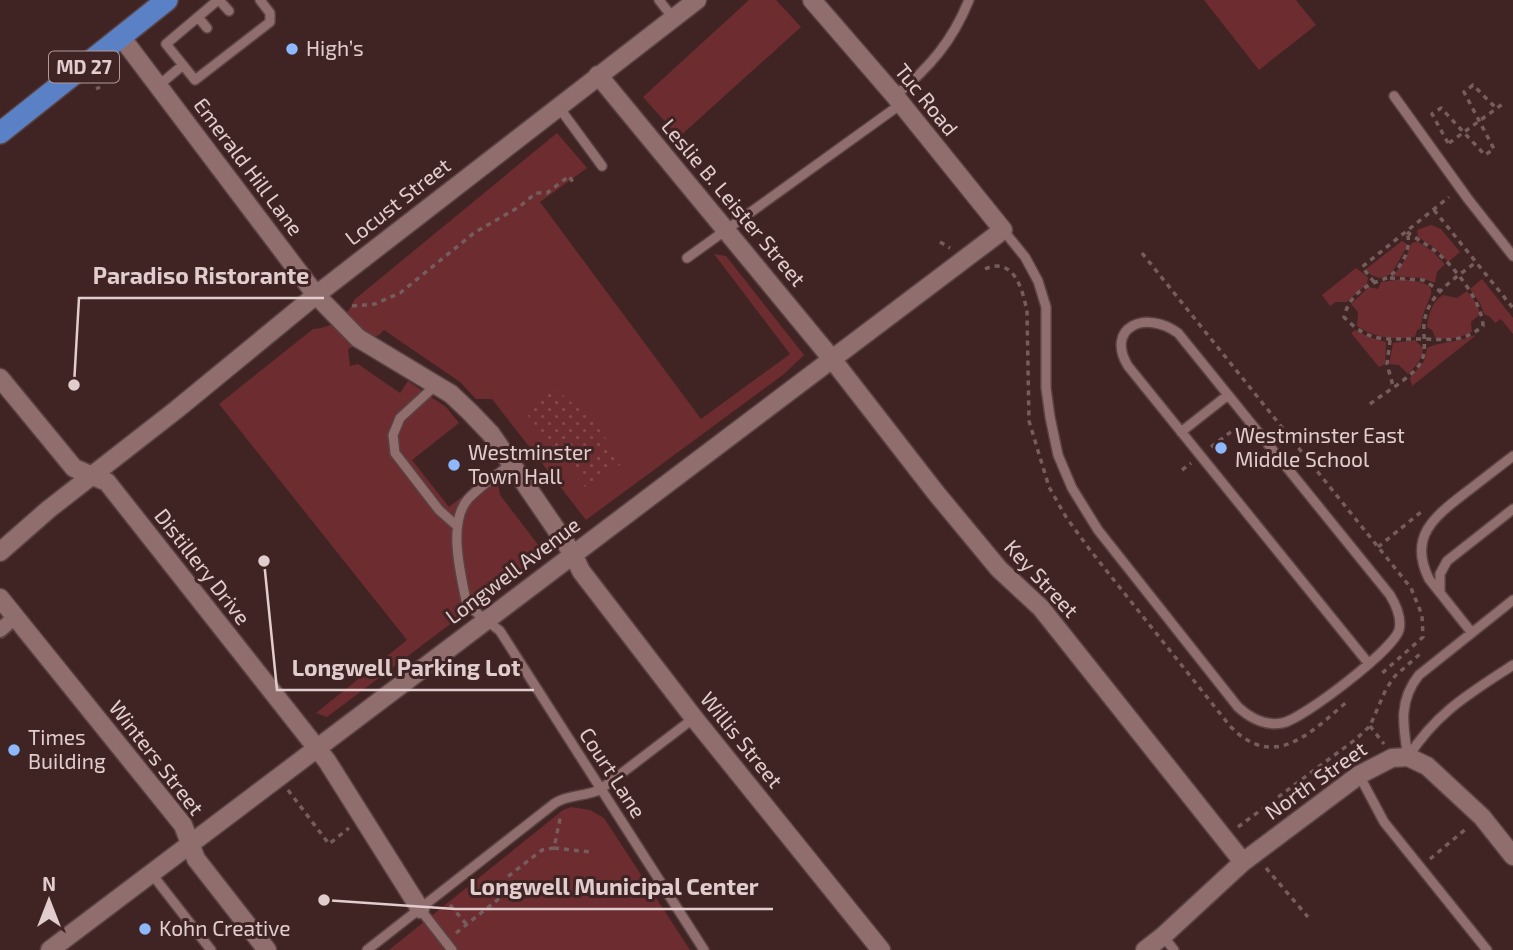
<svg xmlns="http://www.w3.org/2000/svg" width="1513" height="950" viewBox="0 0 1513 950" font-family="'Exo 2',sans-serif">
  <style>
    .green { fill: #6d2c30 }
    .garden { fill: url(#garden-dots) }
    .lines { fill: none; stroke-linecap: round; stroke-linejoin: round }
    .service-casing { stroke: #5a4243; stroke-width: 12 }
    .pedestrian-casing { stroke: #5a4243; stroke-width: 18 }
    .minor-casing { stroke: #5a4243; stroke-width: 21 }
    .trunk-casing { stroke: #5a4243; stroke-width: 24 }
    .path { stroke: #765d5d; stroke-width: 3.5; stroke-dasharray: 5 5; stroke-linecap: butt }
    .service { stroke: #916e6e; stroke-width: 9 }
    .pedestrian { stroke: #916e6e; stroke-width: 14 }
    .minor { stroke: #916e6e; stroke-width: 18 }
    .trunk { stroke: #5a81c5; stroke-width: 21 }
    .poi-dot { fill: #8db9fc; stroke: #402424; stroke-width: 2.5 }
    .labels { text-anchor: middle; stroke-width: 6; stroke-linejoin: round; paint-order: stroke }
    .shield { fill: #402424; stroke: #b19a9a; stroke-width: 2 }
    .shield-label { font-size: 19px; font-weight: bold; fill: #e1cdcd }
    .poi-label { font-size: 21px; fill: #e1cdcd; stroke: #402424; text-anchor: start }
    .street-label { font-size: 21px; fill: #e1cdcd; stroke: #402424 }
    .leader { fill: none; stroke: #e1cdcd; stroke-width: 2.5 }
    .callout-dot { fill: #e1cdcd; stroke: #402424; stroke-width: 2.5 }
    .callout-label { font-size: 23px; text-anchor: middle; font-weight: bold; fill: #e1cdcd; stroke: #402424; stroke-width: 6; stroke-linejoin: round; paint-order: stroke }
  </style>
  <defs>
    <pattern id="garden-dots" width="8" height="8" patternUnits="userSpaceOnUse" patternTransform="scale(1.75)"><rect width="8" height="8" fill="#6d2c30"/><path d="M2 2h.1M6 6h.1" fill="none" stroke="#82494d" stroke-width="1.8" stroke-linecap="round"/></pattern>
  </defs>
  <rect width="100%" height="100%" fill="#402424"/>
  <!-- green -->
  <path class="green" d="M749 0H776L801 27 679 137 643 97Z
    M1204 0H1296L1316 25 1259 70Z
    M557 133 587 168 540 202 701 419 790 354 714 254 726 256 804 355 784 374 586 520 492 399H476L460 382 384 330 379 335 348 349 350 366 358 364 400 393 408 381 446 407 459 423 412 460 449 507 496 470 500 495 539 546 550 538 553 541 551 548 327 717 316 713 407 640 219 404 313 329C331 328 348 317 354 300Z
    M1431 225 1441 229 1460 252 1448 262 1435 248 1418 237 1417 230Z
    M1402 241 1407 244 1406 248 1395 268 1389 275 1380 278 1371 275 1366 269Z
    M1417 241 1432 251 1445 264 1437 272 1435 283 1422 278 1393 276 1405 260 1411 244Z
    M1356 268 1368 277 1367 284 1347 302H1336L1330 306 1322 295Z
    M1402 279C1453 285 1422 296 1421 328L1417 330 1415 337C1394 340 1375 338 1357 326L1358 312 1351 304 1369 287 1378 289 1381 282Z
    M1482 279 1513 318V334L1501 319 1495 323 1490 317 1484 314 1480 303 1470 289Z
    M1467 291 1477 304 1480 314 1471 322 1472 332 1457 338 1436 339 1432 330 1427 327C1428 316 1432 301 1443 295L1457 298Z
    M1355 330 1369 337 1386 342 1385 364 1379 367 1351 333Z
    M1474 335 1475 336 1412 386 1410 378 1424 361 1427 348C1441 341 1458 343 1474 335Z
    M1415 340 1423 348C1422 359 1416 366 1408 374L1399 365 1389 364 1393 343Z
    M571 807 590 810 604 818 690 950H389L563 810Z"/>
  <!-- garden -->
  <path class="garden" d="M555 389 592 419 623 463 585 487 525 412Z"/>
  <g class="lines">
    <defs>
      <path id="service" d="M218 0 166 44 195 80 270 22V13L260 0
        M219 0 229 11
        M659 0 673 18
        M198 17 207 28
        M158 86 183 65
        M895 96C929 68 952 42 969 0
        M1394 96 1468 199 1513 256
        M558 106 602 166
        M1003 230 1025 257 1038 281 1046 307V388L1050 417 1058 455 1072 488 1098 530 1238 707C1250 718 1265 726 1282 723 1302 720 1394 649 1399 630 1402 618 1396 605 1390 595L1178 333C1145 309 1105 328 1128 366L1369 664
        M687 258 901 104
        M436 385 400 418 393 435 395 453 439 510 457 526
        M1181 432 1228 395
        M511 464C497 475 480 486 468 499 447 523 461 576 467 605L500 631 704 950
        M1440 593V574L1447 561 1513 509
        M1472 633 1429 579C1408 537 1434 517 1465 493 1481 481 1497 468 1513 456
        M1408 757C1403 726 1398 701 1419 675L1513 600
        M1408 757C1437 712 1469 694 1513 665
        M1359 775 1384 822 1487 950
        M151 873 211 950
        M420 909 452 950
        M1163 936 1174 950
        M367 950 555 803C569 794 586 797 601 789L694 718"/>
      <path id="pedestrian" d="M0 630 15 617"/>
      <path id="minor" d="M122 38 316 295 358 338 451 394 470 412 491 434 573 554 581 571 694 718 881 950
        M598 75 832 359 936 493 999 569 1041 608 1243 862
        M0 378 74 468 107 482 327 761 420 909
        M0 552 49 509 176 410 316 295 697 0
        M0 598 183 825 196 859 267 950
        M50 950 1003 230 895 96 812 0
        M1145 950 1163 936 1243 862 1359 775 1392 758 1408 757 1427 766 1482 817 1513 856"/>
      <path id="trunk" d="M0 133 167 0"/>
    </defs>
    <!-- service casing -->
    <use href="#service" class="service-casing"/>
    <!-- pedestrian casing -->
    <use href="#pedestrian" class="pedestrian-casing"/>
    <!-- minor casing -->
    <use href="#minor" class="minor-casing"/>
    <!-- trunk casing -->
    <use href="#trunk" class="trunk-casing"/>
    <!-- path -->
    <path class="path" d="M96 89 100 87
      M1448 143 1432 114 1441 108 1485 155 1494 149 1464 92 1473 85 1496 108
      M1449 143 1504 103
      M1434 210 1513 308
      M1407 232C1415 238 1425 243 1434 250 1454 266 1482 301 1483 326 1461 344 1446 339 1420 339 1386 338 1371 345 1344 317 1348 300 1360 288 1376 282 1381 280 1386 279 1391 275 1403 265 1412 247 1407 232Z
      M940 242 950 248
      M1142 253 1411 588 1422 615 1423 637 1380 675
      M985 269C1014 256 1023 290 1027 312L1029 421 1049 487 1066 517 1090 550 1230 726C1275 773 1312 731 1349 700
      M1390 278 1423 280 1440 291
      M1374 282 1362 267 1449 197
      M352 306 375 304 400 293 474 233 519 207 536 193H547L569 176 575 185
      M1390 340 1387 364 1393 386
      M1370 404C1384 393 1414 376 1421 362 1427 350 1423 337 1424 324 1427 294 1455 279 1476 262
      M1211 447 1236 428
      M1182 470 1191 463
      M1378 547 1421 512
      M1370 726 1384 744
      M288 790 329 844 349 828
      M1238 827 1356 739 1370 726 1386 689 1395 676 1420 654
      M554 848 590 852
      M1430 859 1467 828
      M1266 868 1308 917
      M450 905 467 925
      M456 933 501 897 506 878 542 850 554 848 561 814"/>
    <!-- service -->
    <use href="#service" class="service"/>
    <!-- pedestrian -->
    <use href="#pedestrian" class="pedestrian"/>
    <!-- minor -->
    <use href="#minor" class="minor"/>
    <!-- trunk -->
    <use href="#trunk" class="trunk"/>
  </g>
  <!-- markers -->
  <g class="poi-dot">
    <circle cx="292" cy="49" r="7"/>
    <circle cx="1221" cy="448" r="7"/>
    <circle cx="454" cy="465" r="7"/>
    <circle cx="14" cy="750" r="7"/>
    <circle cx="145" cy="929" r="7"/>
  </g>
  <g class="labels">
    <!-- shield labels -->
    <rect class="shield" x="49" y="51.5" width="70" height="31" rx="5"/>
    <g class="shield-label">
      <text x="84" y="74">MD 27</text>
    </g>
    <!-- poi labels -->
    <g class="poi-label">
      <text x="306" y="56">High’s</text>
      <text x="1235" y="443">Westminster East<tspan x="1235" dy="24">Middle School</tspan></text>
      <text x="468" y="460">Westminster<tspan x="468" dy="24">Town Hall</tspan></text>
      <text x="28" y="745">Times<tspan x="28" dy="24">Building</tspan></text>
      <text x="159" y="936">Kohn Creative</text>
    </g>
    <!-- street labels -->
    <g class="street-label">
      <text transform="translate(926 100) rotate(51)" y="7">Tuc Road</text>
      <text transform="translate(248 167) rotate(53)" y="7">Emerald Hill Lane</text>
      <text transform="translate(398 202) rotate(-38)" y="7">Locust Street</text>
      <text transform="translate(733 203) rotate(50)" y="7">Leslie B. Leister Street</text>
      <text transform="translate(202 567) rotate(52)" y="7">Distillery Drive</text>
      <text transform="translate(513 571) rotate(-37)" y="7">Longwell Avenue</text>
      <text transform="translate(1041 579) rotate(47)" y="7">Key Street</text>
      <text transform="translate(741 740) rotate(51)" y="7">Willis Street</text>
      <text transform="translate(156 758) rotate(52)" y="7">Winters Street</text>
      <text transform="translate(612 773) rotate(57)" y="7">Court Lane</text>
      <text transform="translate(1316 781) rotate(-35)" y="7">North Street</text>
    </g>
  </g>
  <!-- callouts -->
  <path class="leader" d="M74 385L79 298H324M264 561L277 690H534M324 900L455 909H773"/>
  <g class="callout-dot">
    <circle cx="74" cy="385" r="7"/>
    <circle cx="264" cy="561" r="7"/>
    <circle cx="324" cy="900" r="7"/>
  </g>
  <g class="callout-label">
    <text x="201" y="284">Paradiso Ristorante</text>
    <text x="406" y="676">Longwell Parking Lot</text>
    <text x="614" y="895">Longwell Municipal Center</text>
  </g>
  <!-- north arrow -->
  <g transform="translate(49 901)" stroke="#402424" stroke-width="5" paint-order="stroke">
  <path d="M0-5L12 26L0 18L-12 26Z" fill="#e1cdcd"/>
  <text y="-10" font-size="19" font-weight="bold" text-anchor="middle" fill="#e1cdcd">N</text>
  </g>
</svg>
